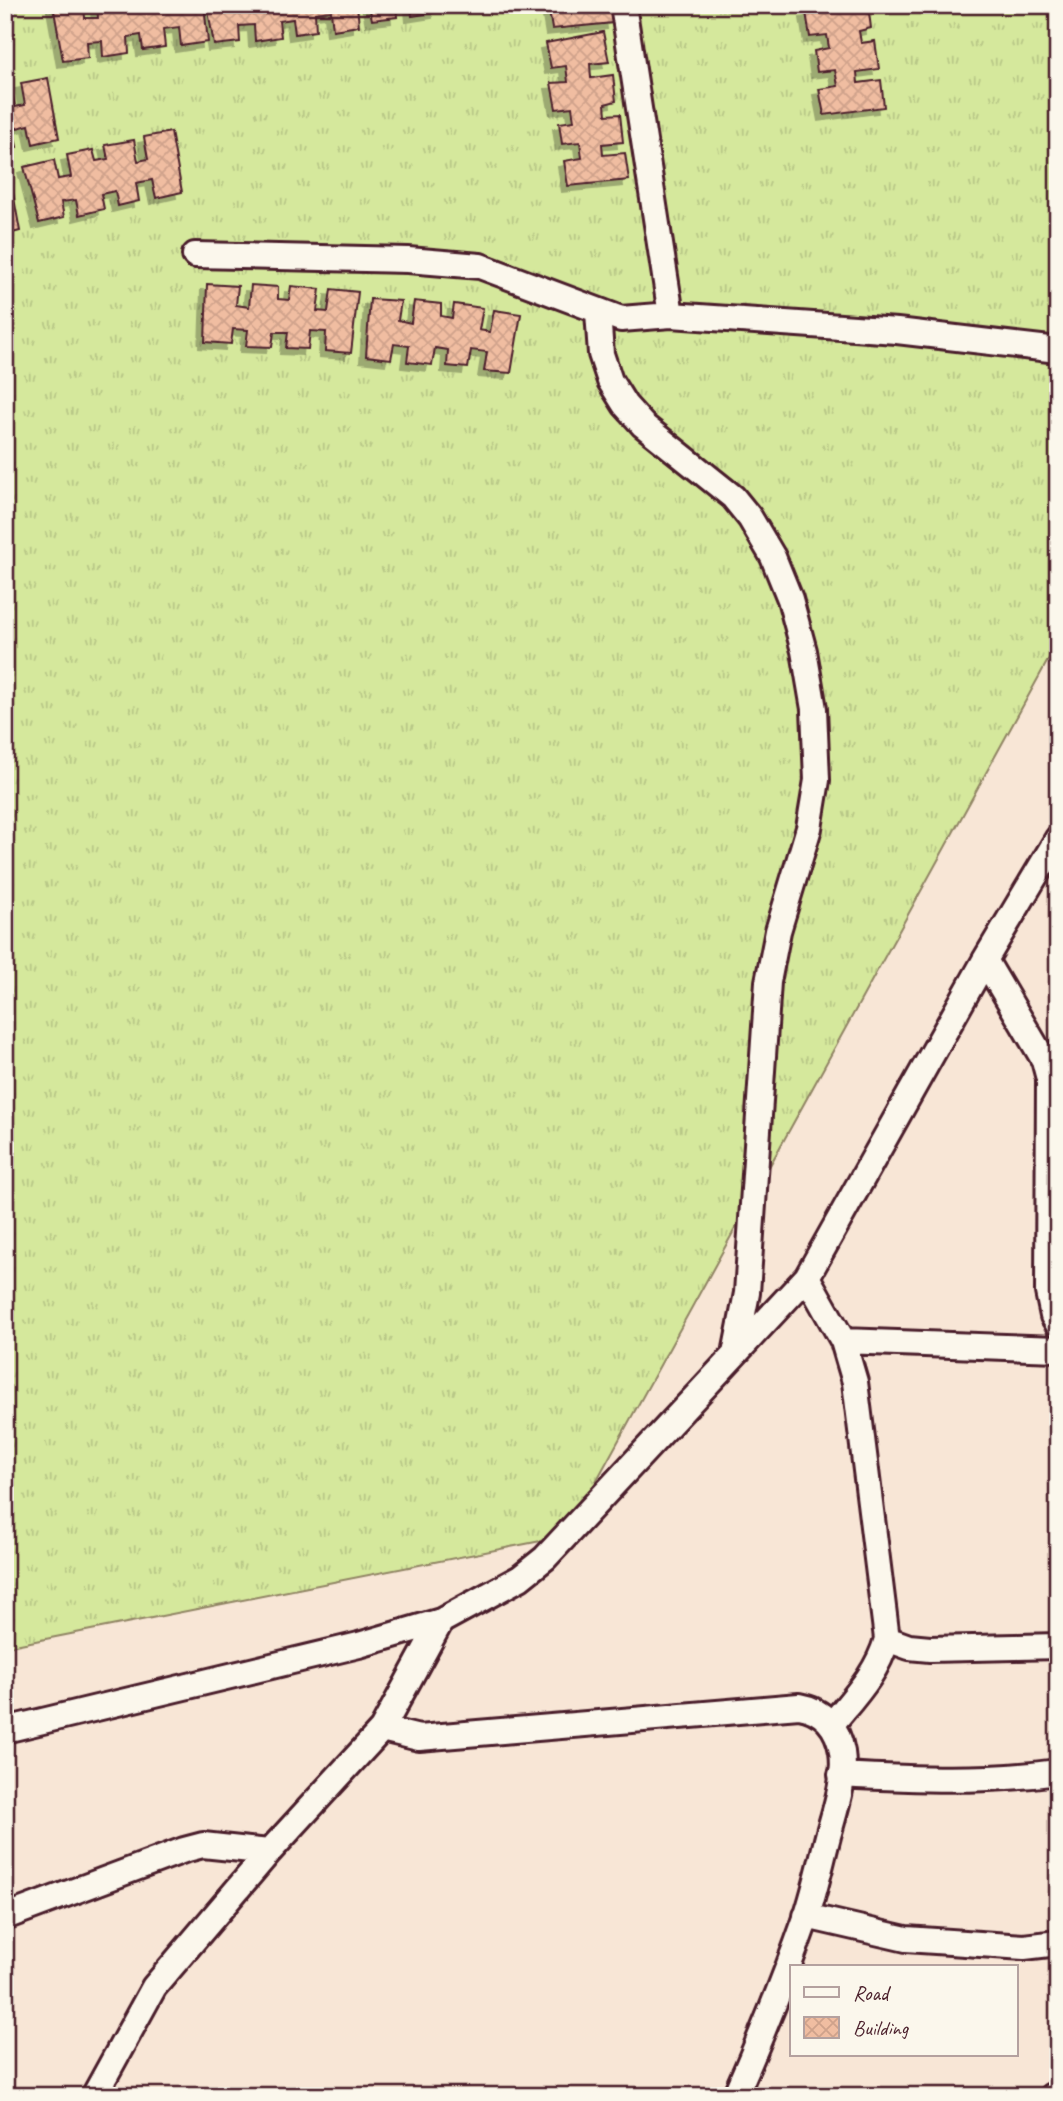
<svg xmlns="http://www.w3.org/2000/svg" width="1063" height="2101" viewBox="0 0 1063 2101" font-family="Caveat,sans-serif">
  <style>
    .grass { fill: url(#grass-tufts); stroke: #908464; stroke-width: 2 }
    .building { fill: url(#building-cross-hatch); stroke: #4a1f2b; stroke-width: 2; filter: url(#shadow) }
    .lines { fill: none; stroke-linecap: round; stroke-linejoin: round }
    .minor-casing { stroke: #4a1f2b; stroke-width: 30 }
    .minor { stroke: #fbf7ec; stroke-width: 24 }
  </style>
  <defs>
    <pattern id="grass-tufts" width="24" height="20" patternUnits="userSpaceOnUse" patternTransform="scale(1.75)"><rect width="24" height="20" fill="#d5e89c"/><path d="M3 7l-1-3M5 7V3M7 7l1-3M15 17l-1-3M17 17v-4M19 17l1-3" fill="none" stroke="#b8c787"/></pattern>
    <pattern id="building-cross-hatch" width="8" height="8" patternUnits="userSpaceOnUse" patternTransform="scale(1.75)"><rect width="8" height="8" fill="#f0bda1"/><path d="M0 0l8 8M0 8l8-8" fill="none" stroke="#cfa28b"/></pattern>
    <filter id="shadow"><feDropShadow dx="-6" dy="6" stdDeviation="0" flood-color="#0004"/></filter>
  </defs>
  <rect width="100%" height="100%" fill="#f8e6d6"/>
  <filter id="ink" filterUnits="userSpaceOnUse"><feTurbulence type="fractalNoise" baseFrequency=".0143" numOctaves="2"/><feDisplacementMap in="SourceGraphic" scale="14" xChannelSelector="R" yChannelSelector="G"/><feConvolveMatrix kernelMatrix="1 2 1 2 8 2 1 2 1" color-interpolation-filters="sRGB"/></filter>
  <g filter="url(#ink)">
    <!-- grass -->
    <path class="grass" d="M5 5H1058V642L566 1536 5 1647Z"/>
    <!-- building -->
    <path class="building" d="M53 5H84L85 18H98L97 5H166V7L204 5 208 42 181 46 179 27 163 29 165 47 143 50 141 35 128 37 129 53 103 57 102 41 87 42 88 58 63 61Z
      M207 5H357L359 26 333 30 331 11 315 13 316 31 295 34 293 19 279 21 281 37 255 41 254 25 239 26 240 42 214 45Z
      M369 5H396L397 17 372 20Z
      M411 5H437L438 12 412 16Z
      M548 5H611L613 23 552 29Z
      M821 5H868L871 28 859 31 861 43 875 41 879 69 857 72 858 83 881 80 884 107 824 115 819 89 838 86 835 70 817 72 814 51 829 48 827 35 810 37 806 12 822 9Z
      M603 32 609 62 590 64 591 78 613 75 616 101 605 104 606 115 620 114 623 142 602 144 603 155 625 153 629 180 568 186 564 161 582 158 580 142 562 144 559 123 574 121 572 107 556 109 551 83 568 82 566 66 551 68 546 43Z
      M48 78 59 138 33 144 29 125 13 129 17 147 5 149V87L11 86 15 107 25 105 21 83Z
      M171 132 182 192 156 198 152 180 136 183 139 201 118 206 115 191 101 194 104 209 79 215 76 200 61 202 64 217 39 223 24 167 54 160 58 179 71 177 67 155 93 150 96 161 108 159 105 145 134 140 138 161 148 159 144 137Z
      M9 171 20 231 5 235V172Z
      M207 284 238 286 236 305 249 307 251 285 278 287V299L289 300 291 286 320 289 317 311 328 312 331 289 358 292 351 353 325 351 326 332 310 331 308 349 286 348 288 332H274L272 347 246 346 248 330 233 329 231 344 205 342Z
      M370 299 401 301 398 320 411 323 414 301 441 304V316L452 318 454 304 483 308 479 330 490 332 494 310 521 314 511 373 484 371 487 352 471 350 468 368 447 366 448 350 435 348 432 365 407 362 409 346 394 344 391 359 366 356Z"/>
    <g class="lines">
      <defs>
        <path id="minor" d="M623 5 671 315
          M195 255 408 260 480 266 621 319 671 315 897 331 1058 350
          M598 312 601 354 610 381 625 405 643 425 733 497 750 518 773 557 790 599 804 651 814 709 817 780 809 828 778 931 768 982 747 1293 735 1354
          M985 960 1044 1060 1049 1079 1048 1292 1053 1316 1058 1324
          M807 1277 843 1341 855 1382 887 1639C877 1674 854 1697 832 1724
          M843 1341 1058 1349
          M887 1639 909 1647 930 1649 1058 1646
          M382 1729 419 1738 799 1706C823 1710 838 1727 842 1752 846 1779 835 1810 828 1836 821 1863 815 1891 806 1918 785 1978 761 2037 735 2096
          M5 1730 359 1645 441 1621 520 1578 545 1558 807 1277 985 960 1058 838
          M841 1775C913 1779 986 1782 1058 1772
          M806 1916 906 1939 1024 1947 1058 1943
          M5 1917 184 1850 203 1845 269 1852
          M94 2096 154 1987 269 1852 382 1729 441 1621
          M1052 2096 1058 2093"/>
      </defs>
      <!-- minor casing -->
      <use href="#minor" class="minor-casing"/>
      <!-- minor -->
      <use href="#minor" class="minor"/>
    </g>
  </g>
  <!-- margin -->
  <rect width="1063" height="2101" fill="none" stroke="#fbf7ec" stroke-width="28"/>
  <rect x="14" y="14" width="1035" height="2073" fill="none" stroke="#4a1f2b" stroke-width="2.5" filter="url(#ink)"/>
  <!-- legend -->
  <rect x="790" y="1965" width="228" height="91" fill="#fbf7ec" stroke="#b4a19f" stroke-width="2"/>
  <rect x="804" y="1987" width="35" height="10" fill="#fbf7ec" stroke="#b4a19f" stroke-width="2"/>
  <text x="853" y="2000" font-size="21" fill="#4a1f2b">Road</text>
  <rect x="804" y="2017" width="35" height="21" fill="url(#building-cross-hatch)" stroke="#b4a19f" stroke-width="2"/>
  <text x="853" y="2035" font-size="21" fill="#4a1f2b">Building</text>
</svg>
